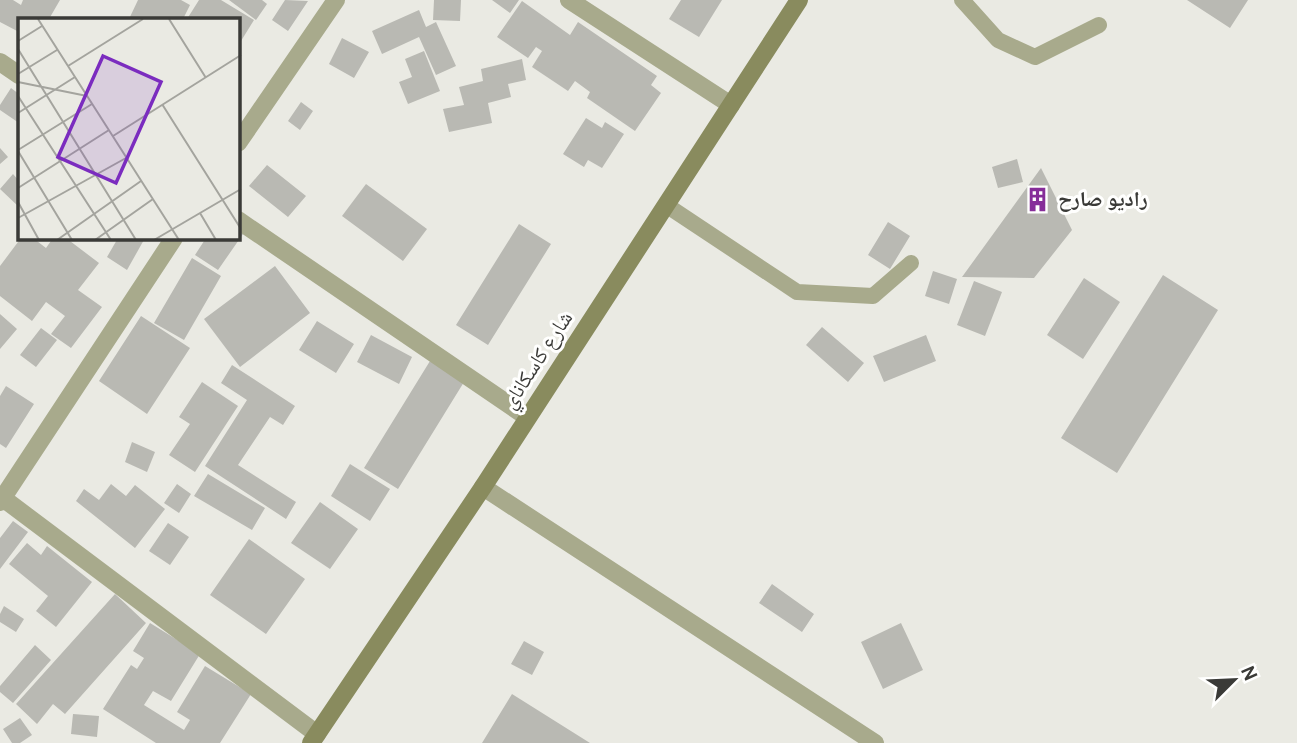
<svg xmlns="http://www.w3.org/2000/svg" width="1297" height="743" viewBox="0 0 1297 743" font-family="Cabin,'Noto Naskh Arabic',sans-serif">
  <style>
    .building { fill: #b9b9b3 }
    .lines { fill: none; stroke-linecap: round; stroke-linejoin: round }
    .lane { stroke: #a8aa8c; stroke-width: 16 }
    .street { stroke: #a8aa8c; stroke-width: 18 }
    .secondary { stroke: #898b5e; stroke-width: 18 }
    .labels { text-anchor: middle; stroke-width: 6; stroke-linejoin: round; paint-order: stroke }
    .poi-label { font-size: 21px; font-weight: bold; fill: #3a3a37; stroke: #fffffe; text-anchor: start }
    .street-label { font-size: 21px; fill: #3a3a37; stroke: #fffffe }
    .inset-road { fill: none; stroke: #a4a49e; stroke-width: 2 }
    .view { fill: #7b2cbf; fill-opacity: 0.15; stroke: #7b2cbf; stroke-width: 3.5 }
    .inset-edge { fill: none; stroke: #3a3a37; stroke-width: 3.5 }
  </style>
  <rect width="100%" height="100%" fill="#eaeae3"/>
  <!-- building -->
  <path class="building" d="M0 0H13L21 5 23 0H60L49 19H19V32L0 22Z
    M138 0H181L190 5 183 19H129Z
    M199 0H221L254 20 241 41 238 39V19H187Z
    M229 0H262L267 4 256 20Z
    M285 0 308 1 288 31 272 20Z
    M434 0H461L460 21 433 20Z
    M492 0H519L510 13Z
    M681 0H722L699 37 669 19Z
    M1187 0H1248L1230 28Z
    M522 1 570 35 578 22 657 76 651 85 661 93 635 131 587 98 590 92 575 81 568 91 532 67 542 51 536 47 528 58 497 37Z
    M419 10 426 27 436 22 456 66 436 75 419 37 382 54 372 31Z
    M342 38 369 52 354 78 329 64Z
    M424 51 440 91 408 104 399 82 412 77 405 59Z
    M522 59 526 80 508 84 511 97 488 103 492 123 449 132 443 109 464 105 459 87 483 81 481 69Z
    M11 88 19 94V123L0 110V105Z
    M301 102 313 111 300 130 288 121Z
    M586 118 602 128 605 122 624 134 602 168 588 160 584 167 563 154Z
    M0 148 8 157 0 164Z
    M1017 159 1023 182 998 188 992 167Z
    M267 165 306 196 288 217 249 186Z
    M1041 168 1072 230 1034 278 962 277Z
    M13 174 19 181V207L0 189Z
    M366 184 427 229 403 261 342 216Z
    M888 222 910 236 890 269 868 255Z
    M519 224 551 244 488 345 456 325Z
    M238 230 243 234 218 270 195 255 206 238H238Z
    M21 238H33L46 248 53 238H66L99 263 78 290 102 307 71 348 51 334 65 316 46 302 32 321 0 296V266Z
    M118 238H145L127 270 107 257Z
    M192 258 221 276 184 340 154 323Z
    M275 266 310 313 240 367 204 319Z
    M933 271 957 279 949 304 925 296Z
    M1163 275 1218 310 1117 473 1061 438Z
    M1084 278 1120 302 1083 359 1047 335Z
    M974 281 1002 292 985 336 957 325Z
    M0 314 17 329 0 349Z
    M141 316 190 348 147 414 99 381Z
    M317 321 354 344 336 373 299 350Z
    M822 327 864 363 848 382 806 345Z
    M41 328 57 340 36 367 20 355Z
    M371 335 412 357 399 384 357 362Z
    M926 335 936 361 884 382 873 356Z
    M430 361 464 382 398 489 364 468Z
    M232 365 295 406 283 425 270 417 238 465 296 502 286 519 205 466 247 400 221 383Z
    M202 382 238 406 195 472 169 455 190 424 179 417Z
    M6 386 34 404 6 448 0 444V396Z
    M132 442 155 452 147 472 125 462Z
    M350 464 390 489 370 521 331 496Z
    M208 474 265 508 252 530 194 496Z
    M111 484 126 496 135 485 165 509 135 548 76 501 84 489 99 500Z
    M177 484 191 494 179 513 164 503Z
    M320 502 358 529 330 569 291 543Z
    M13 521 28 532 0 569V538Z
    M168 523 189 537 170 565 149 551Z
    M249 539 305 579 266 634 210 595Z
    M27 543 41 555 47 546 92 582 56 627 36 611 48 596 9 564Z
    M772 584 814 614 802 632 759 603Z
    M115 594 146 623 65 714 53 704 37 724 16 704Z
    M4 606 24 619 16 632 0 622V614Z
    M150 623 200 654 171 701 153 691 144 705 184 730 190 720 177 712 205 666 251 694 220 743H156L103 709 131 665 137 669 144 658 133 651Z
    M901 623 923 670 883 689 861 642Z
    M524 641 544 652 532 675 511 664Z
    M35 645 51 660 13 703 0 692V686Z
    M512 694 590 743H482Z
    M73 714 99 716 97 737 71 734Z
    M20 718 32 735 20 743H12L3 729Z"/>
  <g class="lines">
    <!-- lane -->
    <path class="lane" d="M962 0 998 40 1035 57 1099 25
      M666 205 797 292 873 296 911 263"/>
    <!-- street -->
    <path class="street" d="M569 0 731 105
      M0 62 19 75
      M238 143 336 0
      M238 220 527 417
      M483 487 875 743
      M0 496 317 734
      M0 502 174 238"/>
    <!-- secondary -->
    <path class="secondary" d="M311 743 483 487 799 0"/>
  </g>
  <!-- icons -->
  <defs>
    <symbol id="building-bare" viewBox="-9 -9 18 18"><path d="M-4-6H4V6H1V3H-1V6H-4ZM-2.5-4.3h1.7v1.8h-1.7ZM.8-4.3h1.7v1.8H.8ZM-2.5-1h1.7V.8h-1.7ZM.8-1h1.7V.8H.8Z" fill="#862d99" stroke="#fffffe" stroke-width="2.5" paint-order="stroke"/></symbol>
  </defs>
  <g fill-rule="evenodd">
    <use href="#building-bare" x="1020" y="182" width="35" height="35"/>
  </g>
  <g class="labels">
    <!-- poi labels -->
    <g class="poi-label">
      <text x="1058" y="206">راديو صارح</text>
    </g>
    <!-- street labels -->
    <g class="street-label">
      <text transform="translate(537 360) rotate(-57)" y="7">شارع كاسكاناي</text>
    </g>
  </g>
  <!-- overview -->
  <g transform="translate(18 18)">
    <rect width="222" height="222" fill="#eaeae3"/>
    <path class="inset-road" d="M20 1 161 222M151 1 188 60M0 23 24 8M0 31 118 222M50 48 125 1M0 56 39 32M0 64 69 78M0 78 93 222M144 86 223 211M0 95 57 59M95 118 223 37M0 132 74 86M0 133 54 222M0 170 91 112M0 184 21 222M182 195 198 222M0 200 108 140M39 222 123 163M77 222 135 181M136 222 223 171"/>
    <path class="view" d="M85 38 143 64 98 165 40 139Z"/>
    <rect width="222" height="222" class="inset-edge"/>
  </g>
  <!-- north arrow -->
  <g transform="translate(1234 680) rotate(66)" stroke="#fffffe" stroke-width="5" paint-order="stroke">
  <path d="M0-5L12 26L0 18L-12 26Z" fill="#3a3a37"/>
  <text y="-10" font-size="19" font-weight="bold" text-anchor="middle" fill="#3a3a37">N</text>
  </g>
</svg>
